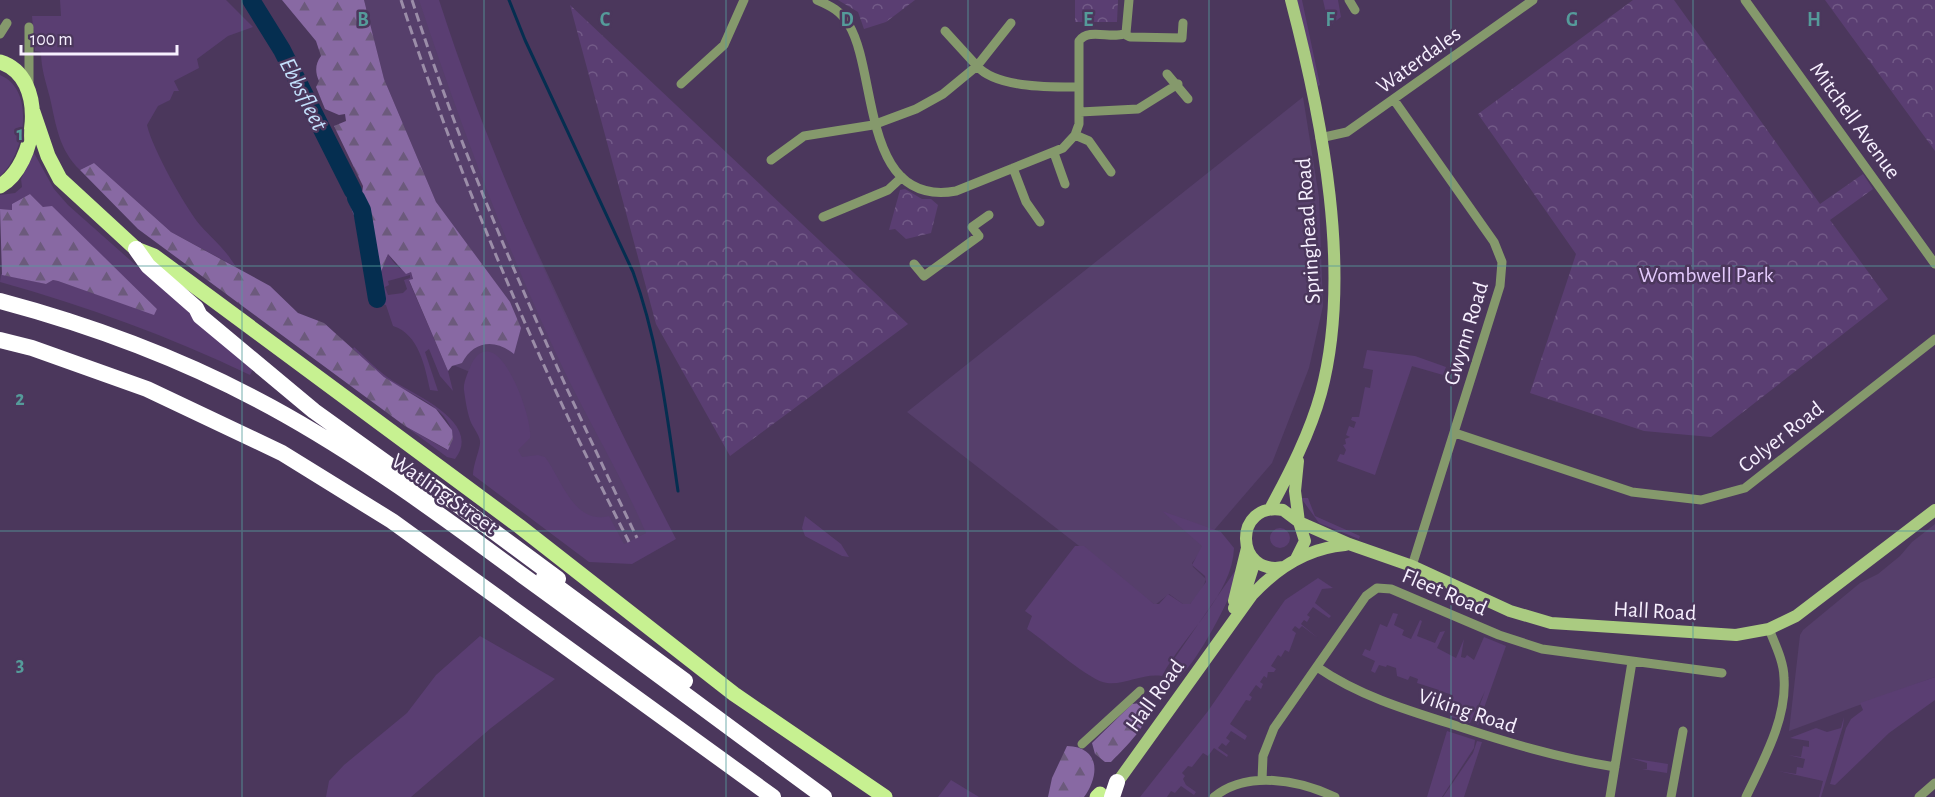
<svg xmlns="http://www.w3.org/2000/svg" width="1935" height="797" viewBox="0 0 1935 797" font-family="'Alegreya Sans',sans-serif">
  <style>
    .built { fill: #563f6b }
    .green { fill: #5a3e72; fill-rule: evenodd }
    .forest { fill: url(#forest-firs) }
    .park { fill: url(#park-crowns) }
    .lines { fill: none; stroke-linecap: round; stroke-linejoin: round }
    .stream { stroke: #052e50; stroke-width: 3 }
    .river { stroke: #052e50; stroke-width: 18 }
    .street { stroke: #85996c; stroke-width: 9 }
    .secondary { stroke: #aacb81; stroke-width: 12 }
    .primary { stroke: #c7f191; stroke-width: 15 }
    .highway { stroke: #fff; stroke-width: 16 }
    .rail { stroke: #9b8da8; stroke-width: 3; stroke-dasharray: 9 4.5; stroke-linecap: butt }
    .grid { fill: none; stroke: #559b9a; stroke-width: 1.5; stroke-opacity: 0.55 }
    .labels { text-anchor: middle; stroke-width: 5; stroke-linejoin: round; paint-order: stroke }
    .street-label { font-size: 22px; fill: #f7f0ff; stroke: #4b375c }
    .park-label { font-size: 22px; fill: #e3c9fc; stroke: #4b375c }
    .water-label { font-size: 24px; font-style: italic; fill: #c3e0fc; stroke: #4b375c }
    .grid-label { font-size: 20px; text-anchor: middle; font-weight: bold; fill: #559b9a; stroke: #4b375c; stroke-width: 5; stroke-linejoin: round; paint-order: stroke }
  </style>
  <defs>
    <pattern id="forest-firs" width="22" height="20" patternUnits="userSpaceOnUse" patternTransform="scale(1.5)"><rect width="22" height="20" fill="#8869a3"/><path d="M5 1l3.5 6h-7zM16 11l3.5 6h-7z" fill="#6c5a7c"/></pattern>
    <pattern id="park-crowns" width="20" height="18" patternUnits="userSpaceOnUse" patternTransform="scale(1.5)"><rect width="20" height="18" fill="#5a3e72"/><path d="M2 6a3 3 0 1 1 6 0M12 15a3 3 0 1 1 6 0" fill="none" stroke="#725a87"/></pattern>
  </defs>
  <rect width="100%" height="100%" fill="#4b375c"/>
  <!-- built -->
  <path class="built" d="M364 0H435L495 161 660 516 624 561 528 509 470 372 453 365 436 202 384 79Z
    M1303 97 1319 197 1323 306 1309 368 1272 463 1203 543 1202 550 1192 563 1193 567 1206 579 1202 590 1190 604H1183L1169 594 1155 605 907 412Z
    M1935 524V677L1789 731 1800 635 1803 630 1860 583 1878 574 1900 556 1912 542Z"/>
  <!-- green -->
  <path class="green" d="M60 0H226L253 27 228 36 197 59 199 68 174 81 179 91H174L170 100 158 106 147 125C152 148 185 207 200 225 215 242 223 246 236 267L171 232 94 163 80 170C59 150 56 125 50 98 46 82 41 69 41 52L35 51 32 16H61Z
    M419 0H439C499 186 586 366 676 539L632 564 589 562 473 475C473 464 481 447 480 441 479 434 473 428 470 420 467 411 465 398 464 390 463 382 469 370 472 363 498 317 534 421 530 438L518 450 522 457 538 455 545 457C562 480 574 525 609 516L624 544 646 533C619 470 582 411 554 349 502 236 458 118 419 0Z
    M1297 0H1302L1320 85 1318 86Z
    M1323 0H1338L1341 17 1329 26Z
    M0 75C37 90 24 156 0 176Z
    M34 153 54 189 68 205 253 369 250 375C169 336 86 306 0 282L1 274 46 284 53 280 58 281 154 314 157 309 52 207H43L30 194 12 204V210L0 209V195L15 193 22 187 21 179Z
    M388 254C393 262 400 272 411 272L413 279 409 281 448 371 453 391 440 376 429 349 425 352 438 391 430 390C425 367 419 334 393 326L386 305 375 303V301L385 299 381 272ZM410 275V278L404 280 407 289 403 293 388 295 385 287 389 285 388 281Z
    M354 347C367 359 379 372 393 381 415 395 483 423 455 459L447 457 405 426 447 450 453 436C449 405 406 394 384 377 373 368 363 358 353 349Z
    M1367 350 1415 356 1446 367 1443 375 1412 366 1375 475 1337 461 1340 454 1344 455 1346 450 1343 445 1346 444 1345 439 1350 437 1346 435 1349 426 1354 428 1356 422 1351 420 1352 417H1359L1365 387 1370 388 1373 370 1363 368Z
    M1301 498H1308L1315 516 1360 536 1359 539 1319 523Z
    M1162 511 1221 532 1234 548C1233 594 1183 636 1162 676 1143 673 1126 685 1107 683 1091 682 1045 641 1027 629L1032 616 1025 611 1075 546H1084L1154 604H1159L1168 594 1183 604H1190L1206 582 1205 576 1192 565 1202 546Z
    M805 516 841 544 849 557 842 556 805 536 802 528Z
    M1270 538a10 10 0 1 1 20 0a10 10 0 1 1-20 0Z
    M1235 571 1238 577C1229 600 1199 660 1180 676 1176 680 1172 680 1167 680L1172 662Z
    M1318 578 1333 588 1322 589 1315 603 1331 616 1329 618 1313 607 1307 615 1310 617 1307 622 1304 620 1301 624 1318 638 1302 626 1299 629 1295 626 1292 630 1296 633 1289 652 1285 650 1281 657 1278 655 1271 666 1276 669 1274 672H1268L1267 678 1264 676 1260 682 1263 684 1261 689 1256 685 1249 695 1252 697 1250 701 1246 700 1230 724 1247 736 1245 740 1231 731 1226 738 1230 741 1226 746 1222 743 1218 748 1228 755 1227 757 1214 748 1208 756 1203 753 1192 767 1188 766 1182 773 1185 776 1183 779 1186 785 1196 792 1194 795 1181 786 1175 793 1171 791 1167 797H1140L1208 711 1285 600Z
    M1393 613 1398 614 1394 625 1404 630 1402 635 1411 639 1420 620 1422 621 1417 636 1435 643 1440 632 1445 631 1437 648 1456 658 1464 639 1461 657 1465 658 1467 655 1474 660 1484 637 1506 646 1478 725 1474 721 1485 691 1470 723 1451 717 1456 703 1451 701 1453 695 1443 692 1439 704H1435L1439 690 1417 683 1418 679 1410 676 1408 680 1397 676 1396 668 1387 665 1386 667 1379 665 1375 673 1371 671 1375 661 1362 655 1365 649 1370 651 1380 624 1387 627Z
    M480 636 555 679 491 728 411 797H326L329 781 344 765 407 713 436 675Z
    M1935 677V700L1889 733 1835 785 1830 784 1846 728 1851 719 1863 710 1860 703Z
    M1844 717 1843 726 1821 797H1819L1823 781 1778 771 1796 774 1797 767 1803 768 1805 759 1788 755 1801 757 1803 746 1809 747V741L1790 738 1816 728 1827 732 1841 728Z
    M1447 731 1475 740 1474 748 1442 797H1427Z
    M1477 741 1482 742 1464 797H1443L1473 753Z
    M1630 758 1668 764 1667 773 1642 769H1647V763Z
    M951 780 979 797H938Z"/>
  <!-- forest -->
  <path class="forest" d="M282 0H364L384 79 436 202 510 302 521 328 514 354C495 338 473 341 462 363L452 366 448 371 409 280 413 279 411 272 406 274 388 254 381 272 368 271 356 221 349 202 362 195 363 186 334 126 346 121 345 114 339 115 325 109 316 87 319 81C315 72 315 64 321 56L316 41Z
    M94 163 171 232 270 286 298 313 324 323 384 377 436 409 452 430 453 439 448 450 405 426 138 229 80 170Z
    M30 194 43 207 52 206 157 309 154 315 58 281 53 280 46 284 2 275 0 209 12 210V204Z
    M381 273 385 300 371 302 368 296 369 274Z
    M1140 703 1148 709C1151 723 1121 752 1111 762H1105L1095 754 1092 743 1132 704Z
    M1067 746C1100 747 1100 775 1084 797H1048L1052 778Z"/>
  <!-- park -->
  <path class="park" d="M838 0H915L886 22 864 29 858 12Z
    M1075 0H1118L1117 22H1075Z
    M1633 0H1674L1820 204 1863 174 1873 189 1830 220 1888 299 1711 437 1644 431 1530 393 1576 254 1478 114Z
    M1825 0H1935V151Z
    M570 5 908 324 730 456 656 324Z
    M905 189 922 199H931L938 205 931 233 906 239 895 229 889 230 900 190Z"/>
  <g class="lines">
    <!-- stream -->
    <path class="stream" d="M509 0 525 40 633 272C659 343 667 416 678 491"/>
    <!-- river -->
    <path class="river" d="M251 0 282 50 353 191
      M356 198 362 210 377 299"/>
    <!-- street -->
    <path class="street" d="M817 0C831 6 841 11 849 25 878 73 861 208 956 191L1063 148 1075 135 1079 124V41C1089 27 1112 40 1126 33L1129 0
      M1349 0 1355 10
      M1745 0 1935 264
      M29 27V86
      M945 31 977 66 1011 23
      M0 34 7 23
      M1124 34 1130 37 1182 38 1183 23
      M1167 74 1188 99
      M681 84 724 45 744 0
      M1394 100 1494 242 1502 262 1500 286 1412 566
      M1080 112 1138 109 1178 84
      M1075 135 1089 141 1111 172
      M1320 138 1347 132 1533 0
      M1054 153 1065 184
      M771 160 804 136 873 125 916 109 943 94 977 66C996 88 1050 87 1078 87
      M1013 168 1026 202 1040 222
      M823 217 888 190 902 177
      M914 264 924 276 979 236 972 227 989 215
      M1455 433 1632 492 1701 500 1745 488 1935 339
      M1317 667C1358 695 1403 709 1451 724 1506 742 1558 758 1615 767
      M1082 744 1140 691
      M1262 780 1263 756 1274 728 1366 596 1377 588 1391 589 1499 635 1542 649 1722 673
      M1214 797C1247 770 1299 780 1335 797
      M1610 797 1632 662
      M1671 797 1683 731
      M1746 797C1763 761 1787 719 1784 678 1784 662 1775 644 1769 629
      M1919 797 1935 783"/>
    <!-- secondary -->
    <path class="secondary" d="M1298 461 1295 491 1299 522
      M1270 509C1290 472 1310 433 1321 393 1353 273 1322 118 1291 0
      M1299 522 1349 544 1412 566 1510 611 1551 623 1736 635 1769 629 1796 616 1935 510
      M1284 567C1234 577 1233 501 1283 510L1299 522 1305 541 1296 559
      M1234 601 1247 548
      M1234 608 1248 583 1255 561
      M1114 787 1252 595C1277 568 1308 548 1345 545"/>
    <!-- primary -->
    <path class="primary" d="M0 62C49 77 37 165 0 186
      M33 112 48 156 60 179 136 249 154 256 519 526 734 694 885 797
      M1097 797 1100 794"/>
    <!-- highway -->
    <path class="highway" d="M136 249 148 266 196 308 200 316 314 411 438 500
      M0 301C94 326 185 360 271 407 359 455 441 515 522 575 623 648 723 723 824 797
      M0 340 32 348 147 389 282 453 392 521 773 797
      M431 485 558 579
      M544 577 685 681
      M1112 797 1117 782"/>
    <!-- rail -->
    <path class="rail" d="M401 0C462 187 540 367 629 542
      M412 0C472 186 553 362 637 538"/>
  </g>
  <!-- grid -->
  <path class="grid" d="M242 0V797M484 0V797M726 0V797M968 0V797M1209 0V797M1451 0V797M1693 0V797M0 266H1935M0 531H1935"/>
  <g class="labels">
    <!-- street labels -->
    <g class="street-label">
      <text transform="translate(1418 59) rotate(-36)" y="8">Waterdales</text>
      <text transform="translate(1856 120) rotate(54)" y="8">Mitchell Avenue</text>
      <text transform="translate(1307 231) rotate(-94)" y="8">Springhead Road</text>
      <text transform="translate(1465 333) rotate(-73)" y="8">Gwynn Road</text>
      <text transform="translate(1780 436) rotate(-38)" y="8">Colyer Road</text>
      <text transform="translate(445 493) rotate(35)" y="8">Watling Street</text>
      <text transform="translate(1445 591) rotate(23)" y="8">Fleet Road</text>
      <text transform="translate(1655 610) rotate(3)" y="8">Hall Road</text>
      <text transform="translate(1154 695) rotate(-54)" y="8">Hall Road</text>
      <text transform="translate(1468 710) rotate(18)" y="8">Viking Road</text>
    </g>
    <!-- park labels -->
    <g class="park-label">
      <text x="1706" y="282">Wombwell Park</text>
    </g>
    <!-- water labels -->
    <g class="water-label">
      <text transform="translate(304 94) rotate(63)" y="8">Ebbsfleet</text>
    </g>
  </g>
  <g class="grid-label">
    <text x="363" y="26">B</text>
    <text x="605" y="26">C</text>
    <text x="847" y="26">D</text>
    <text x="1088" y="26">E</text>
    <text x="1330" y="26">F</text>
    <text x="1572" y="26">G</text>
    <text x="1814" y="26">H</text>
    <text x="20" y="140">1</text>
    <text x="20" y="405">2</text>
    <text x="20" y="671">3</text>
  </g>
  <!-- scale -->
  <path d="M21 45v9h156v-9" fill="none" stroke="#f7f0ff" stroke-width="3"/>
  <text x="30" y="45" font-size="18" fill="#f7f0ff" stroke="#4b375c" stroke-width="4.5" paint-order="stroke">100 m</text>
</svg>
